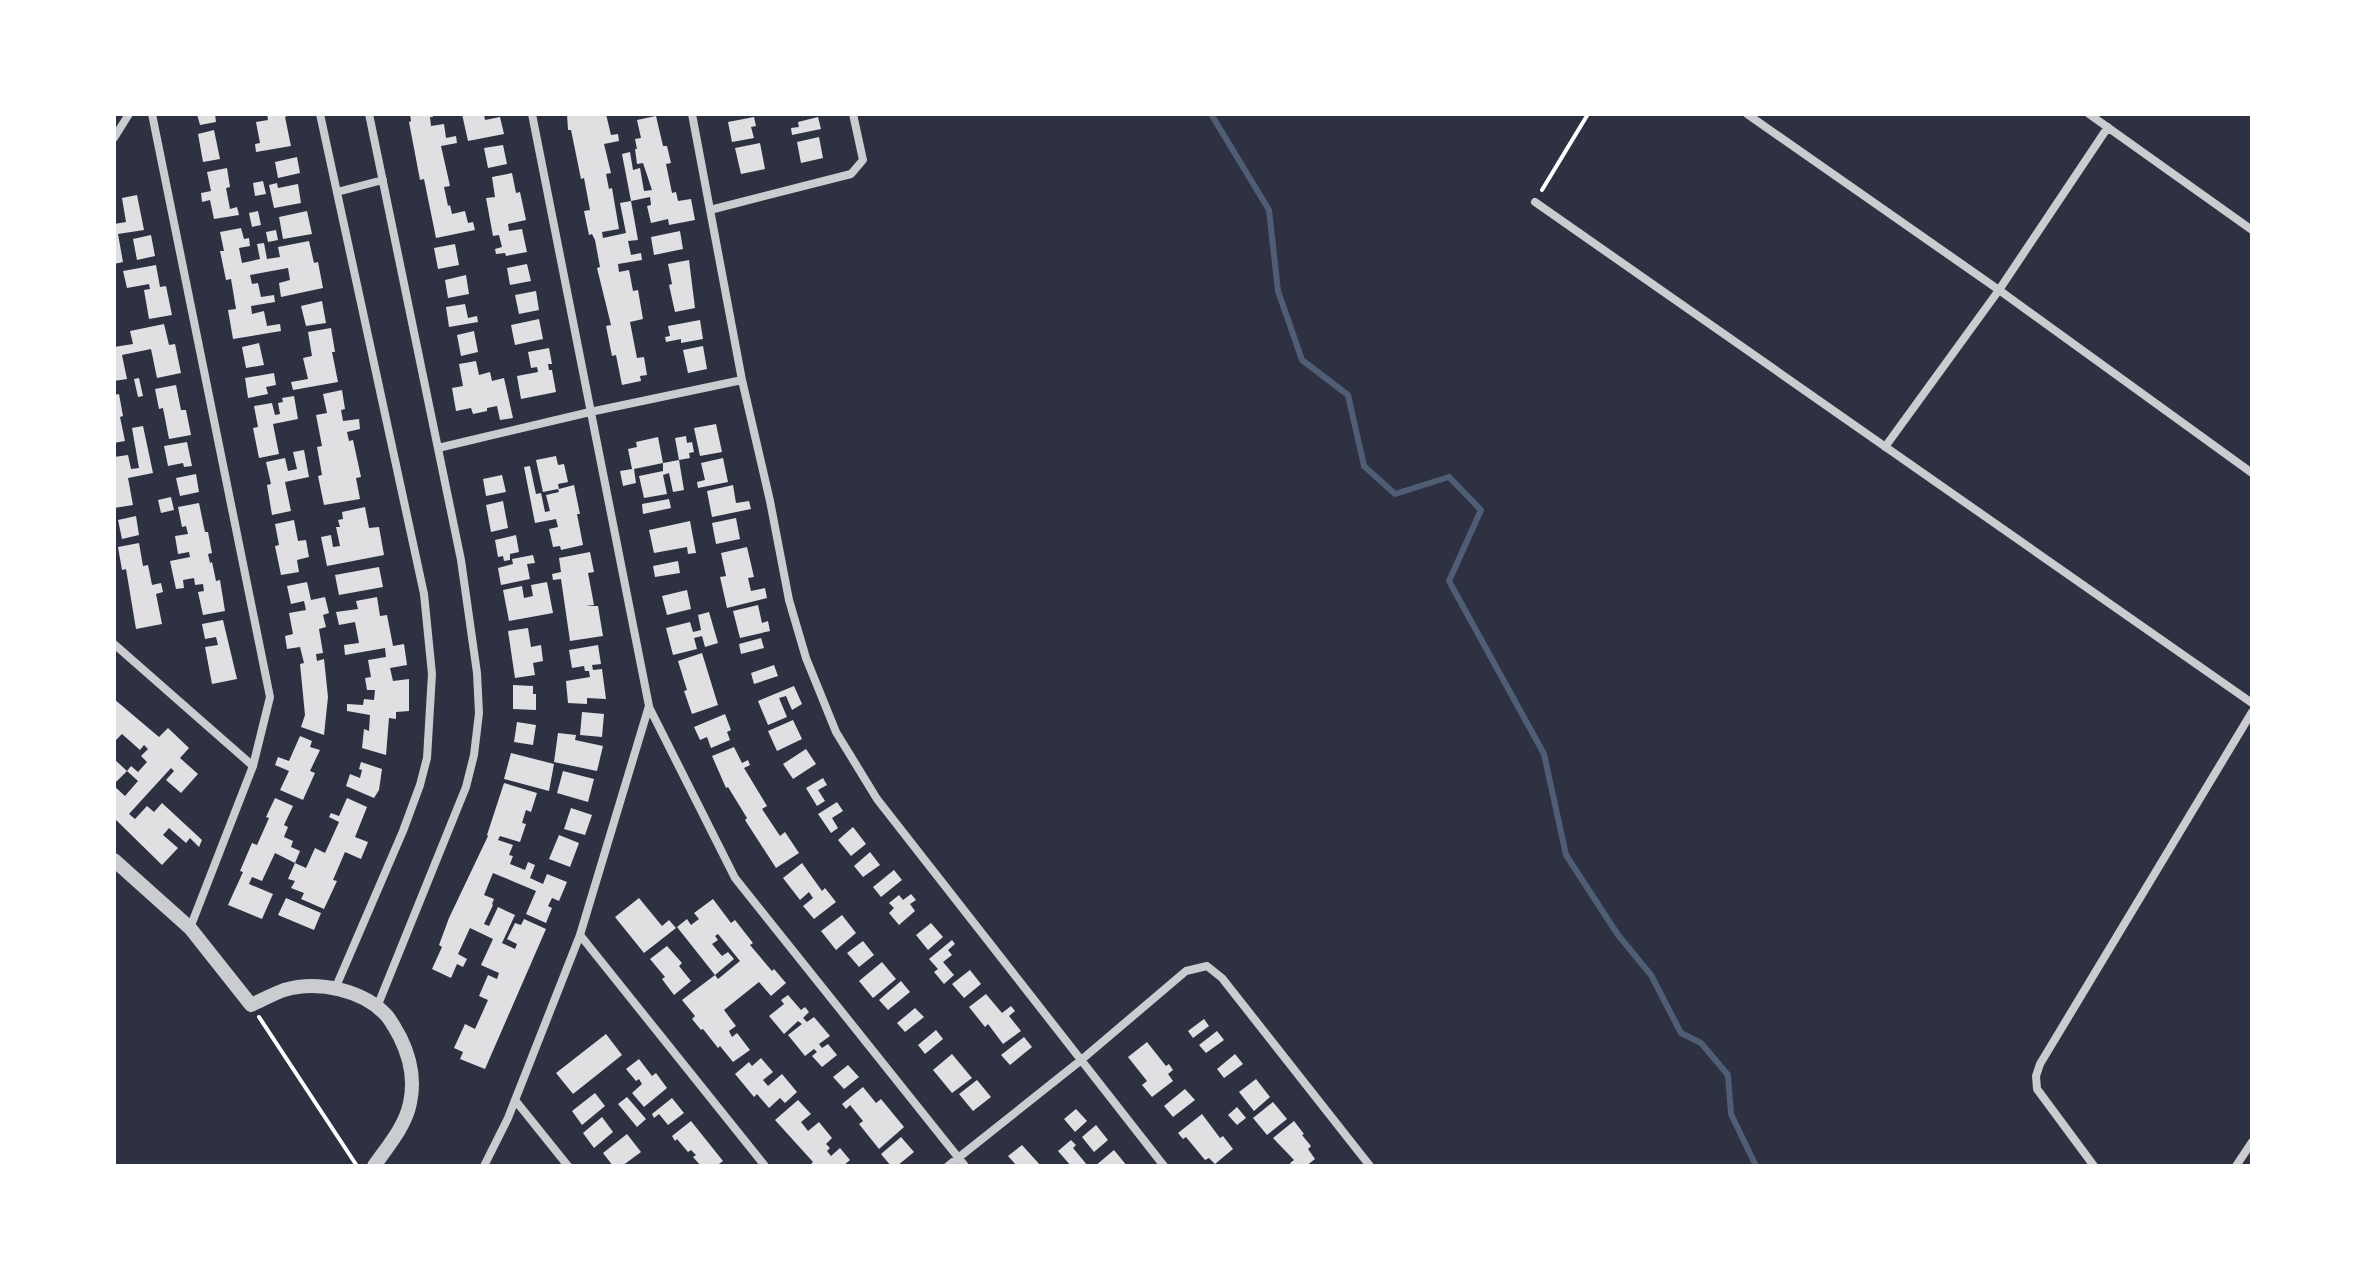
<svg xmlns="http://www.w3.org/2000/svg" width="2366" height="1280" viewBox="0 0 2366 1280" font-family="Poppins,sans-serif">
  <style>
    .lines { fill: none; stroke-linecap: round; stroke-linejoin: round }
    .stream { stroke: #4f5d75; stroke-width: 6 }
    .building { fill: #e0e0e3; fill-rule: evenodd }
    .path { stroke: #fff; stroke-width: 4 }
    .minor { stroke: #caccd0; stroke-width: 8 }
    .tertiary { stroke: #caccd0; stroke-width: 14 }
  </style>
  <rect width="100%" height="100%" fill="#2d3142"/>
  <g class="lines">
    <!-- stream -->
    <path class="stream" d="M1211 114 1269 210 1278 291 1302 360 1348 395 1364 466 1395 494 1449 477 1481 510 1449 581 1544 754 1566 855 1618 935 1651 975 1681 1033 1701 1043 1728 1075 1731 1114 1756 1166"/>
  </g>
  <!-- building -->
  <path class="building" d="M197 114H215L216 122 200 125Z
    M267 114H292L285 117 291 146 256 152 255 144 260 143 256 122 268 120Z
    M410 114H432L433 117H430L431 126 444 124 446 138 456 136 457 143 441 146 450 186 444 187 448 206 450 205 452 214 465 211 468 223 473 222 475 230 436 238 424 179 420 180 409 122 411 121Z
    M462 114H484L485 120 500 117 504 134 468 141Z
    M567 114H594L595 116 606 114 611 135 618 134 619 141 604 144 611 173 606 174 609 189 612 188 619 229 602 232 603 238 626 233 620 203 631 201 638 240 628 241 631 255 641 253 642 260 618 264 619 272 629 270 633 291 638 290 643 319 630 322 637 358 644 357 647 375 640 376 641 381 622 385 616 355 612 356 606 326 611 325 597 268 600 267 595 240 592 234 589 235 584 211 590 210 584 178 581 179 571 130H568Z
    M656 116 663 146H667L671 163 666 164 672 193 676 192 678 201 691 199 695 220 669 225 668 219 651 223 647 206 651 205 650 197 631 201 622 154 630 152 633 170 640 168 644 191 652 190 643 163 637 164 635 149H637L635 139 641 138 637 120Z
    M754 117 756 126 751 127 754 138 732 142 728 122Z
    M818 117 821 129 792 135 791 128 799 127 798 122Z
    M214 130 220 159 203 162 198 134Z
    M819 137 823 158 801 163 797 142Z
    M760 143 765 169 741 174 735 148Z
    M503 145 507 164 488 168 484 148Z
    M297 157 300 173 278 178 275 162Z
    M227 168 230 187 226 188 230 209 237 207 239 215 214 219 210 200 202 202 201 193 211 191 207 172Z
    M512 173 516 193 520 192 526 220 508 224 509 231 522 229 527 252 506 256 505 253 496 254 495 249 502 247 499 235 493 236 486 198 495 197 492 177Z
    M263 181 266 194 255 196 253 183Z
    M277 183 278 188 298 184 301 203 274 208 269 185Z
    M137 195 144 230 118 234 123 262 114 264V224L126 222 122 198Z
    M258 211 261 225 252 227 249 213Z
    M307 211 312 234 283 239 279 217Z
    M241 228 244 239 249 238 250 246 239 248 242 263 260 259 257 244 264 243 267 259 280 257 278 247 309 241 314 263 318 262 323 288 281 297 279 283 290 280 288 268 250 275 252 284 258 283 261 297 274 295 275 302 251 306 252 314 264 311 267 326 280 324 281 331 233 339 228 310 236 309 231 279 226 280 220 251H224L220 232Z
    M276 230 278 240 268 242 266 232Z
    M680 231 683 249 654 255 651 237Z
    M151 235 155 256 137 260 133 239Z
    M455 244 459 265 438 269 434 248Z
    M689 260 695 308 675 312 669 285 672 284 668 264Z
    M527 264 531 281 510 285 507 268Z
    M156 265 160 287 166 286 172 315 149 319 144 290 150 289 149 284 127 288 123 271Z
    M466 275 469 294 448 298 445 280Z
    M536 291 539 310 519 314 515 295Z
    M322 301 326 323 306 326 301 306Z
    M465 304 468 318 477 316 478 322 449 327 446 307Z
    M539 319 543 339 515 345 511 325Z
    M700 320 703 339 681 343V339L666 342 665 337 670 336 668 326Z
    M164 324 169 345 175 344 181 373 157 378 151 349 122 355 127 379 114 381V347L133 344 130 331Z
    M331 328 335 352H332L338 382 293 390 291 382 308 379 303 358 312 356 308 332Z
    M474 331 478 352 461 356 457 335Z
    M259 343 264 365 246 368 242 347Z
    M703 346 707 369 688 373 683 350Z
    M549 348 552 364H548L549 370H552L556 392 521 399 517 376 538 372 537 367 531 368 528 352Z
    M476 361 479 375 490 372 492 381 504 378 513 418 500 420 497 406 487 408V411L473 414 471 408 456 411 452 388 463 386 459 364Z
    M274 373 276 385 266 387 268 394 248 398 245 378Z
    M139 378 143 396 138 397 134 379Z
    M176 385 181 410H186L191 435 169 439 163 408 159 409 155 389Z
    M342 390 345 409 341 410 343 421 359 419 360 429 347 432 349 441 353 440 361 477 356 478 360 499 324 505 318 476 322 475 317 447 322 446 316 415 327 413 323 394Z
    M119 394 123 416 120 417 125 441 114 443V395Z
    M294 396 298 419 273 424 279 454 259 458 253 428 258 427 254 406 272 403 275 415 280 414 278 403 283 402 282 398Z
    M716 424 722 452 700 456 694 428Z
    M143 426 153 473 128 478 133 505 114 508V457L128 455 131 469 139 468 132 428Z
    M686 436 687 443 692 442 694 452 689 453 690 458 679 460 675 438Z
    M658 437 663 463 679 460 684 490 673 492 669 473 663 475 667 494 644 498 639 476 663 471V463L634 469 636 483 623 486 620 471 632 469 628 449 637 447 636 442Z
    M187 442 192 466 184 467 183 463 168 466 164 446Z
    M304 450 309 477 285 482 291 511 272 515 267 485 271 484 266 462 285 458 288 471 297 469 293 452Z
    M556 456 558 465 564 464 568 482 558 484 559 489 574 485 580 514H577L583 545 561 550 560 546 553 547 549 529 558 527 556 519 535 523 524 467 530 466 536 494 541 493 545 512 550 511 546 495 559 492 558 489 543 492 536 460Z
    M723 458 728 482 698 488 697 482 705 480 701 463Z
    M196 474 199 492 180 496 176 478Z
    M502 475 506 492 486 496 483 479Z
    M733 485 736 503 749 501 751 509 712 517 707 491Z
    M171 497 174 510 161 513 158 500Z
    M669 499 671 508 643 514 642 504Z
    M503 501 508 528 491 532 486 505Z
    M199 503 205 532H208L212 553 208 554 210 563 212 562 216 581 220 580 225 611 203 615 198 592 204 591 203 584 195 585 194 578 183 580 184 588 176 589 170 561 190 557 189 552 178 554 175 536 188 534 186 526 182 527 178 507Z
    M365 507 369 528 379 527 384 555 327 566 321 537 331 535 333 547 340 546 336 527H340L338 520 343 519 342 512Z
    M136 516 139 535 122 539 118 520Z
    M736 518 740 539 716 544 712 523Z
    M294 520 298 541 306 540 309 557 297 560 299 572 281 575 275 546 279 545 275 524Z
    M690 521 696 553 688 554 687 547 654 553 649 530Z
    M516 535 519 552 510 554V560L504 561 503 556 498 557 495 540Z
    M139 543 143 566 148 565 152 585 161 583 163 592 156 594 162 624 136 629 126 569 122 570 118 547Z
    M747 547 754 577 748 578 751 591 765 588 767 598 727 608 720 577 726 576 721 553Z
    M590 552 594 572 588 573 594 605 586 606H598L603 636 570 641 561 579 553 580 552 574 561 572 559 558Z
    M533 555 535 563 527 564 530 579 501 585 498 568 513 564 512 559Z
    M678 561 680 573 655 577 653 566Z
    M379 567 383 587 339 595 335 575Z
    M307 582 311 600 325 597 329 613 323 615 326 627 319 629 323 653 316 654 317 661 324 659 328 697 324 735 301 727 305 715 300 664 304 663 300 647 287 649 285 636 293 634 289 613 306 610 304 601 291 604 287 586Z
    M547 582 553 613 509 621 503 590 522 586 524 598 533 596 531 585Z
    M687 590 691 609 667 615 662 596Z
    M377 597 380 616 387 615 393 646 404 644 407 665 390 668 393 681 409 679V711L396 712V719L389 718 386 755 362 748 364 729 369 731 370 715 347 711V704L363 705 364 699 374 700 375 690H367L365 678 371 677 368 660 386 657 385 648 345 655 344 645 359 643 355 622 339 625 336 612 358 609 356 601Z
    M758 605 762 623 768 621 770 631 740 638 733 611Z
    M709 612 718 643 705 647 702 636 694 638 697 649 673 655 666 628 690 622 693 632 701 630 698 615Z
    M223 620 237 679 212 684 205 647 218 645 216 637 205 639 202 624Z
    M528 628 531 647 541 645 543 661 533 663 535 675 515 678 508 631Z
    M761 638 764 648 741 654 739 644Z
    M598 645 601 664 592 665 593 670 602 669 606 699 587 698V704L568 703 566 681 590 677 589 671H585L584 666 572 668 569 650Z
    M702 653 718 705 692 714 684 691 687 690 678 661Z
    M774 665 778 676 754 684 751 673Z
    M513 685 533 686V694H536V710L513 709Z
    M794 686 802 704 792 710 786 696 779 698 787 717 768 725 758 701Z
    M114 699 159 737 168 728 189 748 180 758 198 774 181 793 166 780 174 771 171 768 129 814 135 819 147 806 154 812 162 803 202 840 199 847 190 838 186 843 169 828 163 835 178 848 162 865 114 818V786L125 796 138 781 127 771 114 784V759L127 771 131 766 138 772 147 762 141 756 148 749 144 745 140 750 122 734 114 742Z
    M582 712 604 714 602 737 580 735Z
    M725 714 731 730 727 732 730 740 711 748 707 737 700 740 694 727Z
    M793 720 802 739 777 751 768 731Z
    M517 722 536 725 533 745 514 742Z
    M558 733 576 735 575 740 603 746 597 771 554 762Z
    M300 736 312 741 310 747 320 750 310 771 315 773 303 800 280 790 289 771 275 765 278 757 289 761Z
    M734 747 742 763 748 760 750 765 744 768 767 806 762 809 780 836 785 832 799 853 776 868 745 820 747 818 728 787 726 788 712 756Z
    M806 749 816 764 793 779 783 764Z
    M511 753 554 764 549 791 504 779Z
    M361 762 382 769 379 790 374 798 346 786 350 774 360 778 362 770 359 769Z
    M563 771 594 779 588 802 557 793Z
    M823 778 827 785 818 790 825 801 817 806 806 788Z
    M504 783 537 793 531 812 526 810 522 823 526 824 520 842 500 836 498 840 513 845 509 855 513 856 510 864 525 870 528 862 535 865 530 878 543 884 547 874 567 882 559 901 552 898 548 906 552 908 546 923 526 914 536 891 493 873 484 895 494 899 492 904 493 905 484 924 489 926 498 907 515 915 502 943 515 949 517 944 507 939 515 923 521 925 524 919 546 929 485 1069 460 1059 463 1052 454 1048 465 1024 475 1029 488 1000 479 996 488 975 497 979 499 973 481 965 493 939 470 928 458 954 467 959 463 967 457 964 451 978 432 969 442 947 439 945 449 918 488 836 487 835Z
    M275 798 293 806 284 825 288 827 284 837 293 841 291 847 300 851 295 863 275 853 262 881 252 877 249 884 273 894 262 919 228 905 243 872 240 871 252 843 257 845 269 818 266 817Z
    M347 798 367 807 355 837 368 842 361 859 345 852 333 880 337 881 324 909 301 899 304 893 291 888 295 881 288 879 295 863 306 868 315 848 325 853 339 822 329 817 331 813 339 816Z
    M837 802 843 811 832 818 838 828 831 833 818 814Z
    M571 808 592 815 585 835 564 829Z
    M853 827 866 844 851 856 838 840Z
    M559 835 579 843 570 867 549 859Z
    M870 852 880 865 863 877 854 866Z
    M802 863 822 891 825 888 836 902 814 919 803 906 813 898 809 892 800 900 783 878Z
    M894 870 902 880 881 897 873 887Z
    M911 894 916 900 910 904 915 911 899 925 889 913 894 908 889 903 899 895 903 900Z
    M286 898 321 913 314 930 278 915Z
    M639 898 662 926 669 920 676 928 644 953 615 917Z
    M713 899 731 923 735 920 753 943 750 945 772 971 774 969 786 983 771 996 759 982 724 1010 736 1026 729 1031 732 1037 737 1033 750 1050 733 1062 720 1046 718 1048 703 1029 701 1030 692 1019 695 1016 682 1000 715 975 677 927 687 919 691 925 699 919 694 913ZM718 934 740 961 718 979 715 975 734 959 728 952 722 956 712 944 718 940 715 936Z
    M842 915 856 933 836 950 821 931Z
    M931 923 943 937 928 950 916 935Z
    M952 940 955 944 948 950 952 955 943 962 954 975 944 984 934 972 938 969 929 959Z
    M863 941 874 955 859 967 847 953Z
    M667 946 682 963 679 966 691 981 674 995 662 979 665 977 650 959Z
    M882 962 896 979 873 998 859 981Z
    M970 970 981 984 964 998 952 984Z
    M901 981 910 992 888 1010 879 1000Z
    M986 994 1002 1013 1011 1006 1015 1011 1009 1016 1021 1031 1003 1044 988 1024 985 1027 969 1007Z
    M788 995 801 1010 805 1007 809 1012 803 1018 807 1022 814 1017 830 1036 819 1044 822 1048 828 1044 837 1055 822 1067 812 1056 817 1052 814 1049 805 1056 788 1035 802 1024 798 1021 784 1034 769 1016 784 1004 781 1000Z
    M915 1008 924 1017 905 1032 897 1023Z
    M1204 1019 1209 1026 1193 1038 1188 1031Z
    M936 1030 943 1039 925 1054 918 1045Z
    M1217 1031 1224 1040 1206 1053 1199 1045Z
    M606 1034 622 1055 573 1094 556 1073Z
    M1024 1037 1032 1047 1010 1065 1001 1055Z
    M1147 1042 1166 1066 1169 1064 1173 1070 1168 1074 1173 1081 1152 1097 1142 1085 1147 1081 1128 1057Z
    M952 1054 972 1078 952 1093 933 1070Z
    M1235 1054 1243 1064 1224 1078 1217 1069Z
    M761 1058 773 1072 763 1080 768 1086 782 1074 797 1092 785 1103 780 1098 769 1108 757 1094 754 1097 735 1074 749 1062 752 1066Z
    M639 1059 652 1076 656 1073 667 1088 644 1107 632 1093 642 1084 639 1079 636 1081 626 1069Z
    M848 1065 859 1077 844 1089 833 1077Z
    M1256 1079 1270 1097 1254 1111 1239 1092Z
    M977 1080 991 1097 973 1111 959 1094Z
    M863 1087 876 1103 881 1099 904 1127 879 1149 859 1124 863 1121 850 1105 846 1109 842 1104Z
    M1185 1089 1195 1100 1173 1117 1164 1106Z
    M595 1093 605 1106 582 1125 572 1111Z
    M627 1097 646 1119 637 1127 618 1104Z
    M672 1098 684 1113 668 1125 659 1114 654 1118 652 1114Z
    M798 1100 811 1114 801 1122 808 1131 819 1122 832 1138 826 1144 830 1148 827 1151 831 1156 840 1148 850 1160 843 1166H809L813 1162 775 1120Z
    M1273 1102 1287 1119 1267 1135 1253 1118Z
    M1237 1107 1246 1118 1237 1125 1228 1115Z
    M1076 1109 1087 1121 1075 1132 1064 1119Z
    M1202 1114 1220 1138 1223 1136 1233 1149 1215 1164 1209 1158 1205 1160 1186 1137 1183 1139 1178 1133Z
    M602 1117 613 1132 594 1148 583 1133Z
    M691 1121 723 1161 716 1166H701L693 1157 696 1155 691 1150 688 1152 677 1139 675 1141 672 1136Z
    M1294 1121 1304 1134 1302 1135 1311 1146 1308 1149 1315 1159 1306 1166H1292L1290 1163 1294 1160 1273 1138Z
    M1096 1125 1108 1140 1094 1152 1082 1137Z
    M627 1134 641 1152 622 1166H613L603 1153Z
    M901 1137 914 1152 897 1166H891L881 1154Z
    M1071 1140 1076 1145 1073 1148 1088 1166H1071L1058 1151Z
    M1022 1145 1041 1166H1017L1008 1156Z
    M1114 1150 1127 1166H1095Z"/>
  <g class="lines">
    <!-- path -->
    <path class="path" d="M1542 190 1588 114
      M259 1017 357 1166"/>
    <!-- minor -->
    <path class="minor" d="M152 114 270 697 253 766 190 928
      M320 114 424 594 432 674 427 758 420 785 403 831 335 989
      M369 114 461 560 477 673 479 713 474 755 466 787 377 1007
      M692 114 742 380 770 501 789 600 806 658 836 732 877 799 1164 1166
      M1747 114 1999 290 2252 473
      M2089 114 2252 230
      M114 138 129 114
      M337 192 383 180
      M1535 202 2252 703
      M710 210 851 174 863 160 853 114
      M1885 447 1999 290 2108 127
      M438 448 590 412 742 380
      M114 644 253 766
      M649 707 735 878 965 1166
      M580 935 765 1166
      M515 1100 568 1166
      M484 1166 508 1118 580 935 649 706 532 114
      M948 1166 1080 1061 1186 971 1207 966 1222 978 1370 1166
      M2094 1166 2037 1089 2036 1076 2040 1064 2252 712
      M2236 1166 2252 1142"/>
    <!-- tertiary -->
    <path class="tertiary" d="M114 860 190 928 251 1005C262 1000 273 994 284 990 318 980 364 990 387 1016 392 1022 396 1030 400 1037 410 1057 415 1080 410 1103 405 1127 388 1146 374 1166"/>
  </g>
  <!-- border -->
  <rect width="2366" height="1280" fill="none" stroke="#ffffff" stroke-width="232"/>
</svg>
